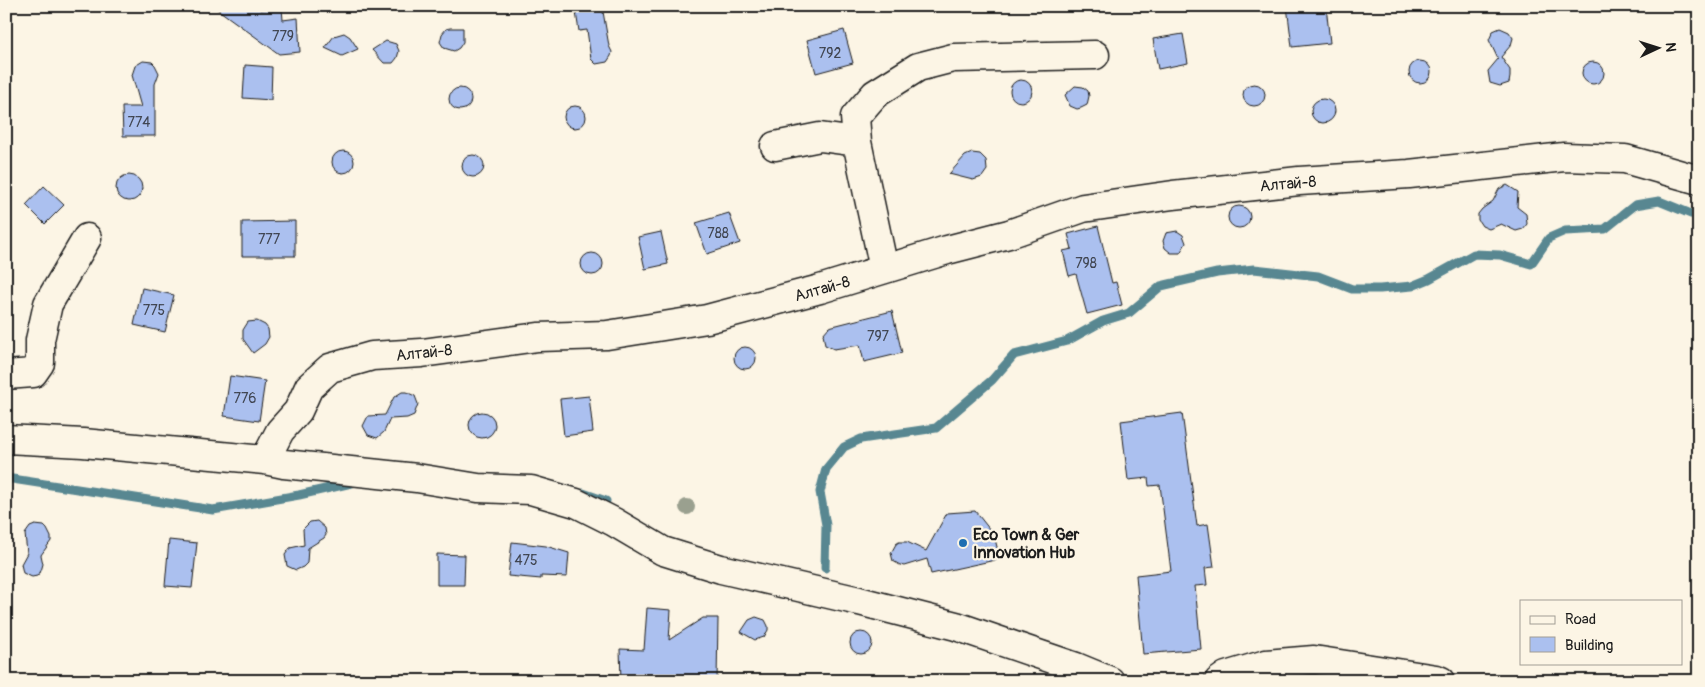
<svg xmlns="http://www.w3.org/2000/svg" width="1705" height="687" viewBox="0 0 1705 687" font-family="Pangolin,sans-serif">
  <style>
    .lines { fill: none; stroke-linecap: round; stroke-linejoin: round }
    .stream { stroke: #598791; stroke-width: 9 }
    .building { fill: #abc0ef; stroke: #1c1c1c }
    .minor-casing { stroke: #1c1c1c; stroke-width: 31 }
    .minor { stroke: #fcf5e5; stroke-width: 28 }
    .tree { fill: #9aa08f }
    .poi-dot { fill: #1f6fb2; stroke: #fcf5e5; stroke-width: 2 }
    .labels { text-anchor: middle; stroke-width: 4.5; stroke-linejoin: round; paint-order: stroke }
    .number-label { font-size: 14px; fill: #404551 }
    .street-label { font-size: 16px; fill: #1c1c1c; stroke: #fcf5e5 }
    .poi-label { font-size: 16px; font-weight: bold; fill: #1c1c1c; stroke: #fcf5e5; text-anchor: start }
  </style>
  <rect width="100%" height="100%" fill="#fcf5e5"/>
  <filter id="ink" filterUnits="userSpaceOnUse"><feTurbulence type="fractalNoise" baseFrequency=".02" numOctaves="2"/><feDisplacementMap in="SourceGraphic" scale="10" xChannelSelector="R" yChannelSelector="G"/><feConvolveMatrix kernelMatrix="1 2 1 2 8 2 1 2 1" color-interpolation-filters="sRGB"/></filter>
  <g filter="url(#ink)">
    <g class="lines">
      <!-- stream -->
      <path class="stream" d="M6 478 213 510 299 495 356 482
        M583 493 606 501
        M825 568 826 525 820 492 826 469 844 447 861 439 936 428 992 380 1014 355 1067 341 1103 321 1129 313 1161 286 1217 273 1254 269 1318 276 1352 289H1380L1412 286 1429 279 1474 254 1500 255 1531 264 1549 238 1565 231 1605 229 1635 205 1659 201 1691 214 1699 215"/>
    </g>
    <!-- building -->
    <path class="building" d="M213 6H257L260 10 282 8 283 20 298 18 300 52 279 54Z
      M575 6H602L609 46 612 52 611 56 607 62 596 64 591 59 587 30 579 31Z
      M1287 6H1326L1330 43 1292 47Z
      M450 28H463V42L459 48 454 51 444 48 440 42 442 34 446 29Z
      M1500 28 1509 32 1513 38 1511 45 1501 57 1510 70V77L1509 83 1500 86 1490 83 1488 71 1498 59 1489 40 1493 31Z
      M844 30 853 63 816 73 807 40Z
      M344 33 350 37 358 49 342 56 325 48 334 36Z
      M1183 34 1188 63 1158 69 1153 39Z
      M386 41 396 44 399 51 397 58 393 63H384L372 50Z
      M1409 72a11 11 0 1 1 22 0a11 11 0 1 1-22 0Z
      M143 61 152 62 155 65 159 73 155 84V136H123L122 107H141L132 75 135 66Z
      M1582 73a11 11 0 1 1 22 0a11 11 0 1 1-22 0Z
      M245 65 272 67 271 100 243 98Z
      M1010 91a11 11 0 1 1 22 0a11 11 0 1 1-22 0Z
      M1243 95a11 11 0 1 1 22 0a11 11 0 1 1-22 0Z
      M1075 86 1083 87 1088 91 1089 96 1087 105 1081 108 1077 109 1070 106 1065 95Z
      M449 99a11 11 0 1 1 22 0a11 11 0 1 1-22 0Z
      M1311 111a12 12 0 1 1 24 0a12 12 0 1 1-24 0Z
      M564 117a11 11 0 1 1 22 0a11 11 0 1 1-22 0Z
      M332 162a11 11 0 1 1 22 0a11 11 0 1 1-22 0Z
      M972 153 980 154 986 160 987 170 982 177 973 180 949 174 965 156Z
      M462 166a11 11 0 1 1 22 0a11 11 0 1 1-22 0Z
      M116 188a13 13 0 1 1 26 0a13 13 0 1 1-26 0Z
      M1507 185 1518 192 1517 207 1526 214 1527 224 1523 229 1516 231 1501 224 1489 229 1482 226 1478 220V214L1482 209 1493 201 1499 189Z
      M44 186 64 205 45 224 26 205Z
      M1228 217a11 11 0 1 1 22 0a11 11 0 1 1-22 0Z
      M729 213 740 243 707 254 696 223Z
      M295 221V256H242V222Z
      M1098 226 1112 283 1116 282 1122 305 1087 314 1076 274 1069 276 1063 251 1072 249 1068 234Z
      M1177 231 1183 235 1186 243 1180 253H1171L1165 248 1163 241 1166 233Z
      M661 232 668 264 645 269 638 237Z
      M581 264a11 11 0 1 1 22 0a11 11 0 1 1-22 0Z
      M142 288 174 295 165 332 134 325Z
      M892 311 902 353 864 362 860 345 834 349 825 345 823 334 829 327Z
      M257 321 265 325 268 329 269 337 265 344 253 353 243 339V330L248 322Z
      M734 358a11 11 0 1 1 22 0a11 11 0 1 1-22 0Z
      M230 376 265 381 259 421 224 416Z
      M402 392H406L415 396 418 404 414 415 407 418 390 419 384 432 377 438 368 435 363 426 368 416 385 415 394 397Z
      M589 396 593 432 564 436 560 399Z
      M469 425a13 13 0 1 1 26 0a13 13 0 1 1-26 0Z
      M1182 413 1197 526 1208 524 1214 567 1205 568 1207 585 1195 586 1201 649 1143 654 1136 575 1171 571 1160 485 1149 486 1148 478 1128 480 1121 421Z
      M975 511 994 535 1000 559 931 574 927 559 904 566 900 565 893 561 891 553 896 544 899 542H907L926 551 947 513Z
      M317 521 325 528 326 535 324 538 308 548 307 563 303 567 296 570 287 566 285 555 290 548 304 545 303 529 310 522Z
      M35 525 44 526 47 529 51 537V541L41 555 43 564 41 571 37 576 32 577 23 573 21 564 27 553 25 534 30 527Z
      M169 540 197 543 192 588 165 586Z
      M512 542 546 546 569 553 567 577 541 576V579L508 576Z
      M437 554 465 555 464 585H437Z
      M647 608 671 610 669 640 703 618H718L717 681H621L620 649 644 650Z
      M756 617 765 620 768 626V630L764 637 755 640 741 632 749 620Z
      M850 643a11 11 0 1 1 22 0a11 11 0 1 1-22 0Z"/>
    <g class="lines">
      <defs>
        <path id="minor" d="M775 146 820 137 857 142
          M884 269 857 142 855 117 875 94 918 67 953 58 1095 55
          M6 375 33 373 40 363V340L48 304 87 238
          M6 439 83 443 265 460 280 431 298 411 309 387 330 368 372 356 422 353 538 337 607 335 707 319 820 289 947 250 1009 234 1083 208 1173 195 1299 181 1409 174 1564 157 1625 159 1699 180
          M265 460 284 464 417 478 478 488 531 490 576 503 614 522 663 551 721 569 859 601 956 626 1076 667 1110 681
          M1219 681 1226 676 1266 664 1314 660 1436 679 1441 681"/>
      </defs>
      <!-- minor casing -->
      <use href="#minor" class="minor-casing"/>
      <!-- minor -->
      <use href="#minor" class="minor"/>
    </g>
    <!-- trees -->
    <circle class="tree" cx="687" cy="507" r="8"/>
  </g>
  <!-- markers -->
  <circle class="poi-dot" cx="963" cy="543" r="5"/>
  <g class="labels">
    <!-- number labels -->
    <g class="number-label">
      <text x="283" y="41">779</text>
      <text x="830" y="58">792</text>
      <text x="139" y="127">774</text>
      <text x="718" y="238">788</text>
      <text x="269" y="244">777</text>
      <text x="1086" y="268">798</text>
      <text x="154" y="315">775</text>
      <text x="878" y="341">797</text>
      <text x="245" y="403">776</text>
      <text x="526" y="565">475</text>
    </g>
    <!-- street labels -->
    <g class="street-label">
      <text transform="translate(1288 183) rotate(-5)" y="6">Алтай-8</text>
      <text transform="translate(822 288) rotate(-16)" y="6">Алтай-8</text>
      <text transform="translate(424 352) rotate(-6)" y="6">Алтай-8</text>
    </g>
    <!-- poi labels -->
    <g class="poi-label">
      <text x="973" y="540">Eco Town &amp; Ger<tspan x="973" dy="18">Innovation Hub</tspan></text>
    </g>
  </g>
  <!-- margin -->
  <rect width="1705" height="687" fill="none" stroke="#fcf5e5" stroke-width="25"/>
  <rect x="12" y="12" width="1680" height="662" fill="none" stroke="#1c1c1c" stroke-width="2" filter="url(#ink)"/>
  <!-- legend -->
  <rect x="1520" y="600" width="162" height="65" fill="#fcf5e5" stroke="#a29e95"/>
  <rect x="1530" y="616" width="25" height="8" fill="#fcf5e5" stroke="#a29e95"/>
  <text x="1565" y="624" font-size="15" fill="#1c1c1c">Road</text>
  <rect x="1530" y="637" width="25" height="15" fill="#abc0ef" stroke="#a29e95"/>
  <text x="1565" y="650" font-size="15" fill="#1c1c1c">Building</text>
  <!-- north arrow -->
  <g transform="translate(1658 48) rotate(86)" stroke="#fcf5e5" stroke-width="4" paint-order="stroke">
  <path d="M0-4L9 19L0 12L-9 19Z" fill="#1c1c1c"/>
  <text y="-8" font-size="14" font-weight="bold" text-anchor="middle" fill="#1c1c1c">N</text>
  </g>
</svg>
